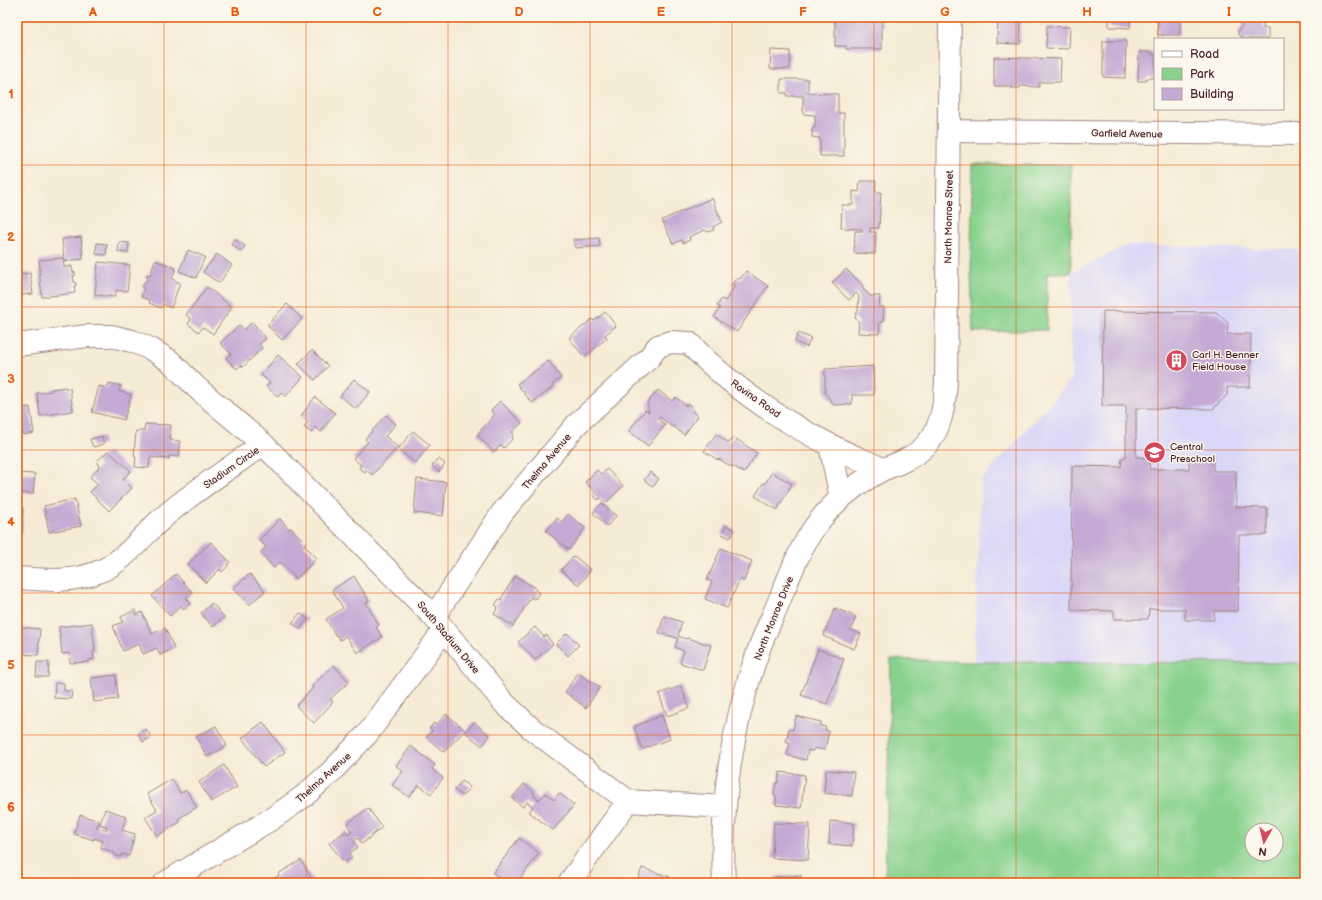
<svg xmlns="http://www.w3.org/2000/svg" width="1322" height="900" viewBox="0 0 1322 900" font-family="'Balsamiq Sans',sans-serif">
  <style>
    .built { fill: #dad6f7 }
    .green { fill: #89d28e; stroke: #6a785c; fill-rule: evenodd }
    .building { fill: #c4aad4 }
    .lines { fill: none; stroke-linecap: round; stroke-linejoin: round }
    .minor-casing { stroke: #a08580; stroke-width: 24 }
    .minor { stroke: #fff; stroke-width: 22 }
    .grid { fill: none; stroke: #e8590c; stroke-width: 1; stroke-opacity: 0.55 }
    .labels { text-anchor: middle; stroke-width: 3; stroke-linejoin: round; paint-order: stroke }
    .street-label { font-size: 10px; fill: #4a1f2b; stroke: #fbf7ec }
    .poi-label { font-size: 10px; fill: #4a1f2b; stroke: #fbf7ec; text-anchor: start }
    .neatline { fill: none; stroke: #e8590c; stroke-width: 1.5 }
    .grid-label { font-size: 13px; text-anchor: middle; font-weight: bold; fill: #e8590c }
  </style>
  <rect width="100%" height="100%" fill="#fbf7ec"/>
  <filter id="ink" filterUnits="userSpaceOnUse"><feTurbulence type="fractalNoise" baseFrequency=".025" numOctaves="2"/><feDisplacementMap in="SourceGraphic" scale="8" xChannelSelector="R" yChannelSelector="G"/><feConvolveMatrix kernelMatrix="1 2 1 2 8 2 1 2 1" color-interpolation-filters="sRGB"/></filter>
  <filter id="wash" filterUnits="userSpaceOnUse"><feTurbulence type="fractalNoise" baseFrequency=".012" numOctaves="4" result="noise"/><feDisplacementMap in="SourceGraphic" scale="16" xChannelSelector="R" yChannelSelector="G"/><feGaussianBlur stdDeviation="0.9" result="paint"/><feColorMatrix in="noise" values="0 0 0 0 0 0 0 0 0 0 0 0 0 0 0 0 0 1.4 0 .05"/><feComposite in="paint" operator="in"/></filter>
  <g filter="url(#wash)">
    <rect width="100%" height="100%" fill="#f6ebd5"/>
    <!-- built -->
    <path class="built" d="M1127 245 1304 250 1305 663 974 662 981 480 1071 380V273Z"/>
    <!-- green -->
    <path class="green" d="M972 164 1071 165V273H1047V330L973 332 971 272Z
      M891 659 974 662 1305 663V883H885ZM1252 830H1276V854H1252Z"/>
    <g id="blocks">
      <!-- building -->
      <path class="building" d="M835 17H882V49H846V46H835Z
        M998 17H1021L1020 44 997 43Z
        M1109 17H1130V28L1109 27Z
        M1158 17H1180V35H1158Z
        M1242 17H1263V28H1268V39H1242V37L1238 35 1239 29 1242 27Z
        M1047 26 1070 27 1069 49 1046 48Z
        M1103 41H1126L1125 78 1103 77Z
        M771 50 790 51V69H770Z
        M1139 52H1152V55H1155V78H1147L1146 81H1138Z
        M994 57 1061 59 1060 82H1039V87L1020 86V88H1010V86H994Z
        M781 79H808V93L838 94V113H844V156H820V138L812 137V128H815V115L803 114V96H787V93H781Z
        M860 181H876L875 192H881L879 228H870V232H876L875 254 854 253 855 231H862V229L841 228 842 205H853V191L859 192Z
        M712 198 722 222 713 227 714 230 707 232 705 230 689 237 690 240 683 243 682 240 673 244 662 220Z
        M81 237 83 259 64 261 62 239Z
        M599 238 600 246 575 248 574 240Z
        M235 239 245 246 241 252 231 244Z
        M119 242 129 243 128 253 118 252Z
        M97 243 107 244 106 255 96 254Z
        M188 250 205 257 196 278 179 271Z
        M217 254 232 265 219 283 203 272Z
        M63 258 64 267 72 266 73 273 75 272V276H73L74 283H76V286H74L75 293 42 297 39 270H40L39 260Z
        M155 260 176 268 172 279 180 283 171 308 163 304 161 308 149 303 150 300 141 297 144 288 142 287 145 281H146L148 278 146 277 147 274 150 275Z
        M98 262 130 265 127 291 116 290 115 297 95 295Z
        M846 269 863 286 862 288 870 296H880L879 307H884L883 322H880L879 334 858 333 859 322 855 318 856 314 858 311 859 296 856 293 849 300 832 283Z
        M17 271H18L19 274 30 273 33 294 22 295V298L17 299Z
        M746 271 768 286 737 332 714 317 720 308 717 306 722 299 725 301 735 286 732 284 737 278 740 279Z
        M207 287 232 307 213 334 203 327 199 332 188 324 191 319 186 315Z
        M287 304 302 319 282 340 267 325Z
        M1103 311 1216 312 1228 323 1227 334H1251L1250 387H1227V395L1213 409 1136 408V457L1150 458 1149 469H1189V459H1213V471H1236V507L1267 508V535H1239L1238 611H1214V620H1185V609H1149L1148 619H1114V611L1071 610 1072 466 1121 467 1122 458 1126 457V406H1102Z
        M605 312 616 326 605 335 607 338 584 357 569 338 592 319 594 321Z
        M252 322 266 338 259 344 262 348 243 367 241 365 237 369 226 358 231 354 220 343 240 325 244 330Z
        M798 333 811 338 807 347 795 342Z
        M312 350 328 366 315 380 298 364Z
        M278 355 303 377 285 397 281 393 278 397 266 386 270 383 261 375Z
        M549 361 561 378 552 385 553 387 532 403 517 384Z
        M873 366 874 395H852V404L834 405 825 393V369Z
        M354 379 370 392 356 409 340 396Z
        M109 383 121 386 119 391 131 395 124 420 92 412 99 386 107 388Z
        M66 387 67 389 70 388 73 411 40 416 37 393 51 391V389Z
        M658 390 672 401 676 397 686 406 688 404 694 409 692 411 698 416 684 435 673 426 672 427 660 417 658 419 665 425 648 446 629 431 645 410 649 412 647 403Z
        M17 394H19L21 408 30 407 34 433 24 435 23 433 17 434Z
        M315 397 335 413 321 432 315 427 311 433 304 427 308 422 301 416Z
        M500 401 522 423 512 432 514 434 512 437 513 438 504 448 501 445 494 452 477 435 495 414 491 410Z
        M386 415 396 424 385 436 398 447 372 475 366 470 365 472 359 468 361 465 353 458 368 442 365 439Z
        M145 424 171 425 170 440 180 441 179 457 169 456V459L150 457 149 468 135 467 136 457 134 456 136 431H144Z
        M413 431 430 445 415 463 398 449Z
        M716 434 729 443 733 437 757 453 744 473 733 466 732 467 719 459 718 460 704 451Z
        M102 436 104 444 93 447 90 439Z
        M108 451 131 471 123 479 132 488 109 511 90 492 98 484 90 477 100 466 96 462Z
        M438 458 445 464 439 472 432 466Z
        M607 469 623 486 606 503 600 498 598 500 593 495 596 493 585 482 597 470 601 474Z
        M650 472 659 479 653 487 644 480Z
        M772 472 792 484 777 510 755 496 763 483 765 484Z
        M17 473 35 474 33 494 17 492Z
        M417 479 446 482 443 516 414 513Z
        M75 499 81 526 49 532 44 506Z
        M602 503 616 516 607 526 593 513Z
        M17 507 23 508 22 533H17Z
        M568 514 585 528 569 550 546 531 557 518 562 522Z
        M280 519 289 529 291 528 306 543 304 545 317 558 296 579 280 562 274 568 260 553 266 547 259 540Z
        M726 525 735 530 730 538 722 534Z
        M211 542 230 562 227 564 228 566 222 572 220 569 206 583 188 564Z
        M721 548 752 561 744 581 740 579 727 608 705 599 712 582 707 580Z
        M574 556 591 570 579 585 561 570Z
        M176 574 193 593 186 598 191 603 184 609 181 606 170 616 152 596Z
        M250 574 265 591 249 605 233 588Z
        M354 576 369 601 366 603 379 625 376 627 382 637 357 653 346 636 340 640 337 635 336 636 326 619 343 608 332 590Z
        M515 576 536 588 535 590 539 593 535 599 531 597 513 626 494 614 498 607 495 605 499 599 501 601 502 600 501 599Z
        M212 603 224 617 213 627 201 613Z
        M835 608 856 617 851 630 861 634 854 649 823 636Z
        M135 610 137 615 142 612 152 634 165 628 174 648 160 655 157 648 143 654 139 644 123 651 113 626 123 622 121 617Z
        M300 613 308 619 300 629 292 623Z
        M664 616 682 622 678 636 686 639 687 638 711 645 703 670 680 663 684 651 675 647 678 638 659 633Z
        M92 623 95 651H93L94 659 89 660V662L70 663 69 653 62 654 59 627Z
        M17 627 40 629 38 655 17 654Z
        M535 627 544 637 546 635 553 644 535 660 518 642Z
        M567 633 579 645 568 656 556 644Z
        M818 649 844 659 827 704 801 695Z
        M37 662H49L48 677H36Z
        M334 665 349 682 330 699 333 702 314 723 296 706 313 688 312 686Z
        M578 673 600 687 586 708 565 692Z
        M116 675 118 699 94 702 91 678Z
        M55 683H64V691H72L71 699 54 698Z
        M681 686 689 708 667 716 659 694Z
        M446 714 465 730 444 752 426 737 432 731 430 728 434 723 436 725Z
        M662 715 670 739 642 749 634 727Z
        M796 716 821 722V726L826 727 825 730 829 731 825 750 814 748V751L808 750 806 760 787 755 790 742H786L789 729 793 730Z
        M263 722 285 752 264 767 242 738Z
        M474 722 490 736 482 746 465 732Z
        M216 726 227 746 207 757 196 737Z
        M146 729 151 737 143 742 138 734Z
        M411 746 435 765 432 769 443 778 431 794 419 785 409 797 392 785 403 771 396 766Z
        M224 765 237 787 211 802 199 782Z
        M826 770 854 772 852 796 824 793Z
        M780 772 805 775 801 808 776 805V795L774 794 776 783H778Z
        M172 779 180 793 186 790 197 807 178 819 180 822 157 836 145 817 157 810 147 794Z
        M462 781 470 787 463 796 454 790Z
        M524 784 535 793 533 795 539 800 545 793 554 800 559 793 574 805 553 830 529 812 533 807 527 802 523 807 512 798Z
        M368 808 382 827 362 844 358 838 354 842 358 847 349 854 352 858 346 862 343 859 342 860 329 843 346 831 348 835 352 832 347 824Z
        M105 809 126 816 122 830 135 834 129 856 122 854 121 857 113 854 114 852 101 848 103 841 94 838V840L74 834 80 815 99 821 97 828 106 830 107 827 100 824Z
        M830 821 854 823 852 846 829 844Z
        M774 823 810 824 808 860 772 858Z
        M519 838 539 853 517 883H507L493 873Z
        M301 860 313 881 309 883H267L279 875 278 874Z
        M642 868 670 877 668 883H637Z
        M801 875V883H775V877Z
        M465 879 470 883H462Z"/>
    </g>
  </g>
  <g filter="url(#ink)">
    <use href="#blocks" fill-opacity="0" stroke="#a08580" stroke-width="1"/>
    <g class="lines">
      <defs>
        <path id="minor" d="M949 131 1305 134
          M17 345 87 336H111L132 341 151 349 170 361 197 388 263 444C230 468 195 490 165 516 143 534 125 562 98 572 70 583 46 580 17 578
          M263 444 434 617 504 703 532 729 628 801
          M830 445 841 498
          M434 617 502 513 577 424 649 358 658 346 671 342 689 343C729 385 779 419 830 445 847 454 865 461 883 469
          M165 883 273 818 304 796 332 771 368 733 444 630
          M569 883 628 801 724 807
          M724 883C720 803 732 724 759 649 765 632 773 616 780 599 790 575 799 550 814 528 831 504 855 484 882 470 890 466 899 464 907 459 938 444 944 415 946 383L950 17"/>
      </defs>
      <!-- minor casing -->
      <use href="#minor" class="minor-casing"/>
      <!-- minor -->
      <use href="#minor" class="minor"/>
    </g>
  </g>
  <!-- grid -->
  <path class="grid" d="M164 17V883M306 17V883M448 17V883M590 17V883M732 17V883M874 17V883M1016 17V883M1158 17V39M1158 109V883M17 165H1305M17 307H1305M17 450H1305M17 593H1305M17 735H1305"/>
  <!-- icons -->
  <defs>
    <symbol id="building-disc" viewBox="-11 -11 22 22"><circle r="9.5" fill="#d1495b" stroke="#fbf7ec"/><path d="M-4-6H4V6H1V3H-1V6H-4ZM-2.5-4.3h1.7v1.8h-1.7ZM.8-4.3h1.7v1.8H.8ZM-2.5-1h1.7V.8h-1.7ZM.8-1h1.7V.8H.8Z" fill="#fff"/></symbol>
    <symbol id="school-disc" viewBox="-11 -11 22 22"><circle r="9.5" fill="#d1495b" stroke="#fbf7ec"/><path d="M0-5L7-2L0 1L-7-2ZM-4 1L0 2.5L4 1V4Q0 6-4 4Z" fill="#fff"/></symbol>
  </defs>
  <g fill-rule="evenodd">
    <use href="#building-disc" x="1164" y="348" width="25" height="25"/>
    <use href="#school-disc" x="1142" y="440" width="25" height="25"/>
  </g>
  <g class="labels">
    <!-- street labels -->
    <g class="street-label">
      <text transform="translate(1127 133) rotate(1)" y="4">Garfield Avenue</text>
      <text transform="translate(948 217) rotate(-89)" y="4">North Monroe Street</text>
      <text transform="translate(756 398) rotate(35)" y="4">Ravina Road</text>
      <text transform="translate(546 461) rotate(-50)" y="4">Thelma Avenue</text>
      <text transform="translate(231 467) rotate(-35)" y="4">Stadium Circle</text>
      <text transform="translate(773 618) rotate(-68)" y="4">North Monroe Drive</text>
      <text transform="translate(449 637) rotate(50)" y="4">South Stadium Drive</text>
      <text transform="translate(323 777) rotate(-42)" y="4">Thelma Avenue</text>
    </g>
    <!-- poi labels -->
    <g class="poi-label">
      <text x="1192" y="358">Carl H. Benner<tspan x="1192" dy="12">Field House</tspan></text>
      <text x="1170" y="450">Central<tspan x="1170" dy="12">Preschool</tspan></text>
    </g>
  </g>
  <!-- margin -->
  <rect width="1322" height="900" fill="none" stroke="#fbf7ec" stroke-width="44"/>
  <!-- legend -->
  <rect x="1154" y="38" width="130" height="72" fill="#fbf7ec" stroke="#b4a19f"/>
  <rect x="1162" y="51" width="20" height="6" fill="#ffffff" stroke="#b4a19f"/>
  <text x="1190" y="58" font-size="12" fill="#4a1f2b">Road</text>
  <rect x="1162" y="68" width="20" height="12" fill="#89d28e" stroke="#b4a19f"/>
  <text x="1190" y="78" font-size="12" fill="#4a1f2b">Park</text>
  <rect x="1162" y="88" width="20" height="12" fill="#c4aad4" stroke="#b4a19f"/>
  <text x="1190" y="98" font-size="12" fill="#4a1f2b">Building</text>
  <!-- north arrow -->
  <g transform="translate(1264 842) rotate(188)"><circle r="19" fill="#fbf7ec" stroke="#b4a19f"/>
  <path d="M0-3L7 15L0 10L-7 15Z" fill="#d1495b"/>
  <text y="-6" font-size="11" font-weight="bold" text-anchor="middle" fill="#4a1f2b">N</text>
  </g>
  <rect x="22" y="22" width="1278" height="856" class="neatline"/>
  <g class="grid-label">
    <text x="93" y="16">A</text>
    <text x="235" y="16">B</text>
    <text x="377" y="16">C</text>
    <text x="519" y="16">D</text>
    <text x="661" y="16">E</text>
    <text x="803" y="16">F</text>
    <text x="945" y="16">G</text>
    <text x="1087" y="16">H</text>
    <text x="1229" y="16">I</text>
    <text x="11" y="98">1</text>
    <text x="11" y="241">2</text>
    <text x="11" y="383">3</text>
    <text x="11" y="526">4</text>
    <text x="11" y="669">5</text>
    <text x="11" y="811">6</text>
  </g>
</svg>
